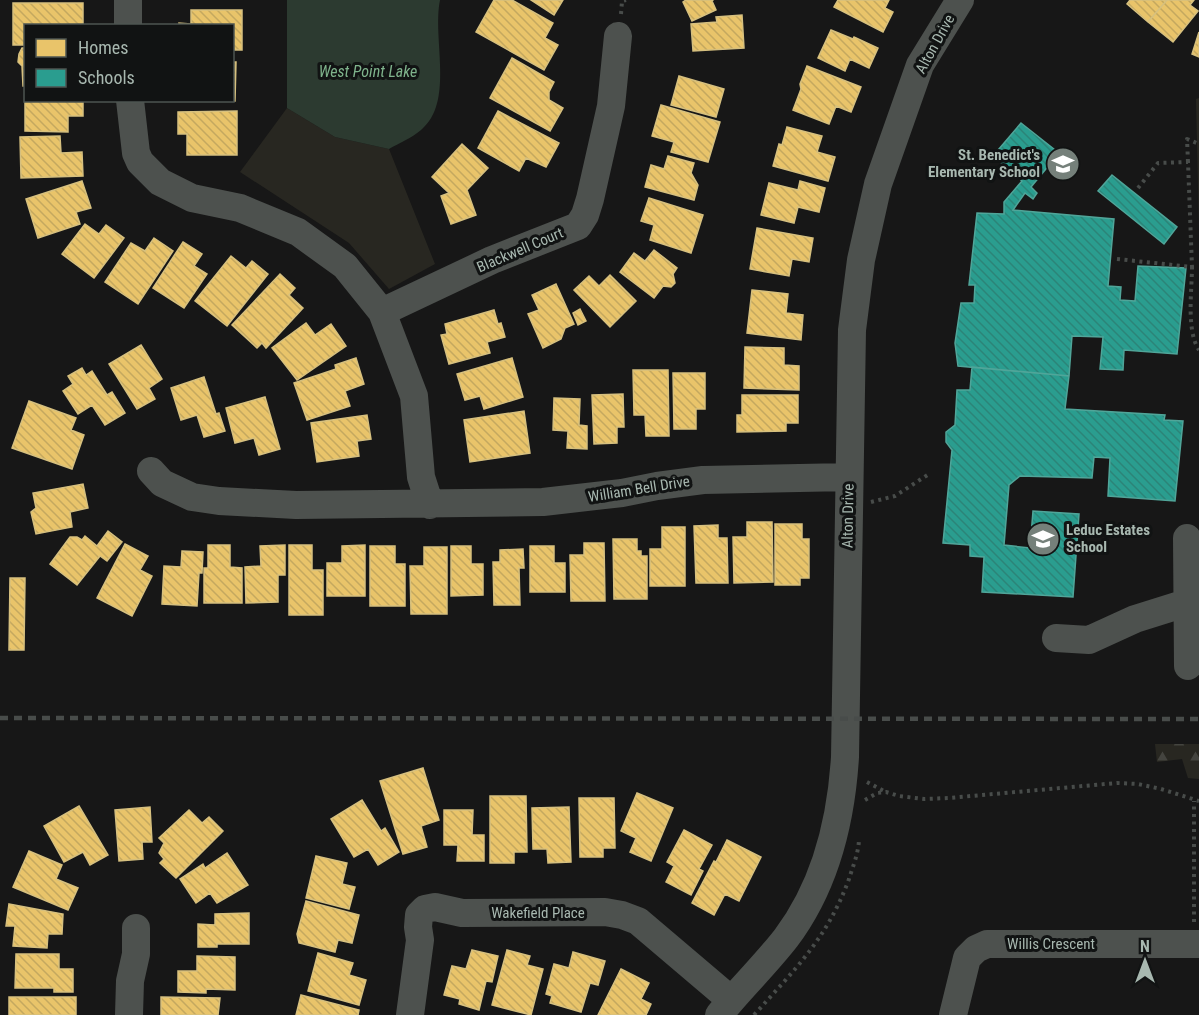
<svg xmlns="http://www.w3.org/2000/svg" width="1199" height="1015" viewBox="0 0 1199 1015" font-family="'Roboto Condensed',sans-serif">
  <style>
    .forest { fill: url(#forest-firs) }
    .green { fill: #282721 }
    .water { fill: #2c3a30 }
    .homes { fill: url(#homes-back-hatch); stroke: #d6c07f; stroke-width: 1.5 }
    .schools { fill: url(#schools-back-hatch); stroke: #50a599; stroke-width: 1.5 }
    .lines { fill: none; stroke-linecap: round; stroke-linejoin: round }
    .path { stroke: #484c4a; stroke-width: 4; stroke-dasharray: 3 4.5; stroke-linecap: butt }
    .minor { stroke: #4d514e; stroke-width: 28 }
    .rail { stroke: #484c4a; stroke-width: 4.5; stroke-dasharray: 8 6; stroke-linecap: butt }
    .labels { text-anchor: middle; stroke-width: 6; stroke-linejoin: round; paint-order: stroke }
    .street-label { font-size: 15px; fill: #a8b8b0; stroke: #111313 }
    .poi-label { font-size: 15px; font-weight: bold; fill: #a8b8b0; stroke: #111313; text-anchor: end }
    .water-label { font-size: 16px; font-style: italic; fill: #7fb38c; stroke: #111313 }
  </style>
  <defs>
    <pattern id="forest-firs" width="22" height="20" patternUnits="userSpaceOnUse" patternTransform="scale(1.5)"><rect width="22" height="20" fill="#282721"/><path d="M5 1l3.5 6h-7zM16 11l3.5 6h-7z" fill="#44443f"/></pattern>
    <pattern id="homes-back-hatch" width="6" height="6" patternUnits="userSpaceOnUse" patternTransform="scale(1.5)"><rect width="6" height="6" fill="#e9c46a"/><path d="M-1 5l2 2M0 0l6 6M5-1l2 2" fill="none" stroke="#c4a85f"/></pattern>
    <pattern id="schools-back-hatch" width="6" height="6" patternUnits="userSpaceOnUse" patternTransform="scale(1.5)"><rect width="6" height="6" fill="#2a9d8f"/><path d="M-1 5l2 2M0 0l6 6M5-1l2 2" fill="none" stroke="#2c8478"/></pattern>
  </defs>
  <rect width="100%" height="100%" fill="#171717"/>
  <!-- forest -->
  <path class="forest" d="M1155 744H1199V779L1188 778 1182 759 1157 762Z"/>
  <!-- green -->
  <path class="green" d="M1199 98V230L1196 99Z
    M287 108 335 137 389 149 435 264 389 289 349 243 240 172Z"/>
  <!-- water -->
  <path class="water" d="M287 0H440C432 39 455 102 421 130 412 138 399 143 389 149L335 137 287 108Z"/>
  <!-- homes -->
  <path class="homes" d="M494 0H512L553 23 545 38 558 45 544 70 476 32Z
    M531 0H563L554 15Z
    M686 0H713L712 1 716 10 692 21 683 2Z
    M838 0H889L885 8 893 12 883 32 834 7Z
    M1130 0H1167L1148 22 1127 4Z
    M1167 0H1194L1190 5 1198 11 1173 42 1148 22Z
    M13 3H83V26H26V45H13Z
    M191 10H242V50H232V26H179V23L191 24Z
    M742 15 744 48 693 51 691 24 717 22 716 17Z
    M831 30 853 39 854 37 878 48 869 68 850 59 845 71 818 58Z
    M1199 32V57L1192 54Z
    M22 48H26V86H23L22 66 18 62 19 54Z
    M512 58 554 82 549 92V100L563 108 550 131 490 98Z
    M232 62H236L235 101H186L232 100Z
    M807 66 861 87 851 112 836 106 829 124 793 110 801 89 800 84Z
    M679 76 724 89 716 117 671 105Z
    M25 93 26 100H83V116H68V132L25 131Z
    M661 105 720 122 708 162 671 152 674 142 652 136Z
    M237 111V155H187V134H178V112Z
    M498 111 559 143 546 167 526 158 519 171 478 148Z
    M787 127 822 136 817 152 835 157 828 181 773 166 779 144 782 145Z
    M60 136 61 153 82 152 83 176 21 178 20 137Z
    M462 144 488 168 467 190 476 215 451 224 441 196 449 193 432 177Z
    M668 156 694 163 691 173 698 185 694 200 645 187 651 165 664 169Z
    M82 181 91 208 76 212 80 224 38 238 26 199Z
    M800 181 825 188 819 212 798 207 794 223 761 215 769 183 798 190Z
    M649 198 703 215 691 253 650 240 654 225 641 221Z
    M85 224 99 234 106 225 124 238 94 278 62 254Z
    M757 228 813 238 809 262 792 259 789 276 750 269Z
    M154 238 173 251 138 304 105 282 131 243 145 251Z
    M183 242 202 254 194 266 207 274 184 308 153 288Z
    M654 250 677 268 673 274 675 283 671 287 663 286 654 298 620 272 634 253 645 261Z
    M231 256 246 268 252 261 268 274 227 326 195 301Z
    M280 274 295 288 289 295 303 308 266 348 262 343 257 348 232 325Z
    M610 275 636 301 610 327 574 290 589 276 599 286Z
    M556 284 574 324 565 328 561 339 543 348 528 314 539 310 532 295Z
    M752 290 788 294 786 313 803 315 801 340 747 333Z
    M580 309 586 321 578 325 573 313Z
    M494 310 498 324 501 323 505 337 487 342 490 353 449 364 441 335 447 334 445 324Z
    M306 323 315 335 331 324 346 346 297 380 272 348Z
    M141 345 162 379 149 388 155 399 137 409 109 364Z
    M745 347 784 348V365L799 366V390L744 388Z
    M356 358 364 384 345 391 350 406 307 420 294 383 336 369 335 365Z
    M512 358 523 397 484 409 480 396 465 400 457 374Z
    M82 368 86 375 92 371 107 395 112 392 125 413 105 425 92 405 78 414 63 391 73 384 68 376Z
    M633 370H668L669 436H646L645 415H634Z
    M673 373H705V409H696V429H674Z
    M204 377 216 414 219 413 225 431 204 437 197 415 181 420 171 388Z
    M623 394 624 427H617V443L594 444 592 395Z
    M742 395H798V423H786V431L737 432V415H742Z
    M265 397 280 449 259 455 254 438 235 443 226 408Z
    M554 398 580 399 579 425 587 426V449L567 448 568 431 553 430Z
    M29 401 76 418 71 430 84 435 72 469 12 448Z
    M524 411 530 453 470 462 464 420Z
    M367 415 371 439 357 441 359 456 317 462 311 423Z
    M83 484 88 508 70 512 72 527 36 534 31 512 36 508 33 493Z
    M747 522H772L773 582 734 583 733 537H747Z
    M775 524H802V539H809V578H800V585H775Z
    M718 525V538H727L728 583H696L694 526Z
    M662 527H685V586H650V549H662Z
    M108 531 122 542 107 561 100 556 77 585 50 564 70 537H77L82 540 85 536 97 546Z
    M613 539H637V551H641V556H647V599H614Z
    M584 543H604L605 601H571L570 555H584Z
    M125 544 148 556 140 570 152 576 132 616 97 598Z
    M208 545H230V567L242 568V603H204V568H208Z
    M285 545V575H278V602L246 603 245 567 261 566 260 546Z
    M289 545H312V570H323V615H289Z
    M365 545V596H327V563H342V546Z
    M370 546H395V564H405V606H370Z
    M451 546H471V564H483V595L451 596Z
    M530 546H554V563H565V592H530Z
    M424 547H447V614H411L410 566H424Z
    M523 549 524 568H519L520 605H494L493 562H500V550Z
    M182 551 203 552 202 573H199L197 606 162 604 164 566 181 567Z
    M10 578H25L24 650H9Z
    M423 768 439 820 421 826 427 847 403 854 380 781Z
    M637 793 673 808 651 861 630 852 636 838 621 831Z
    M490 796H526L527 852H514V863H490Z
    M579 798H614L615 848H603V857H580Z
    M362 800 381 831 385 828 399 852 378 865 368 849 354 857 331 819Z
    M79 806 108 855 90 865 83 852 64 862 44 826Z
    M150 807 152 842H142L143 859 119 861 115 810Z
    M569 807 571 862 548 863 547 849H533L532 808Z
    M189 810 202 823 209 817 223 831 176 878 160 863 164 859 159 853 164 843 159 838Z
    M444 810H473L472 835H484V861H457L458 845H444Z
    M684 830 712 845 699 869 703 871 691 895 666 882 674 866 667 862Z
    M727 840 761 857 739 901 725 894 714 915 692 903 714 861 716 862Z
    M29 851 62 865 56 879 78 888 68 910 13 887Z
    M227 853 248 885 217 903 210 893 196 903 180 879 203 864 205 868Z
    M316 856 347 863 342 884 355 887 349 909 306 898Z
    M306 901 359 915 352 943 338 940 335 952 299 943 297 934Z
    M9 904 63 914 62 934H48L47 948 13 946 15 926H6Z
    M249 913V944H217V947H198V924L215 925V914Z
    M472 950 498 956 492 982 486 981 479 1010 459 1004 460 999 444 995 452 966 466 969Z
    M507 950 530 956 527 965 543 969 531 1015 492 1005Z
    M573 952 605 961 598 985 590 983 581 1012 550 1003 552 996 546 994 554 964 569 968Z
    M318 953 353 963 349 975 366 980 359 1005 308 991Z
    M16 954H59V969H73V992H54V988H15Z
    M197 956 235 957V990L206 989V993L178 992V971H197Z
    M621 969 649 983 641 999 651 1004 646 1015H598Z
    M301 995 359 1010 358 1015H296Z
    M9 997H76V1015H9Z
    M161 997 220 998 218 1015H161Z"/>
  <!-- schools -->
  <path class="schools" d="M1021 123 1059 153 1031 187 1037 193 1033 199 1025 193 1013 210 1114 219 1108 286 1121 287 1120 300 1135 301 1138 266 1186 268 1177 354 1124 350 1123 370 1100 369 1103 337 1072 336 1069 376 958 366 955 343 961 303H974L975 285H969L977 213 1004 214V202L1022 181 993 156Z
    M1112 175 1177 227 1164 244 1098 191Z
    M972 367 1069 376 1065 409 1165 415 1164 420 1183 421 1175 501 1108 496 1110 458 1094 457 1092 478 1020 476 1009 485 1004 545 1030 548 1033 511 1079 514 1073 597 982 592 984 557 970 556V545L943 543 952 450 946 442V432L955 425 957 390H970Z"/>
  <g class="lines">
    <!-- path -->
    <path class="path" d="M621 14 622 1 626 0
      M1188 162 1187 139 1199 144
      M1138 188 1158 163 1188 162 1192 267
      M1117 259 1192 267C1192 289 1186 331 1199 350
      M871 502 895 496 929 474
      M867 782 884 791
      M865 800 877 793 886 792 899 796 924 799 949 798 1117 783 1138 784 1161 789 1199 801
      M1194 922V801
      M754 1015C795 969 827 939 849 879 853 866 859 852 859 838"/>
    <!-- minor -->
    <path class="minor" d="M128 26V0
      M130 100 136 153 140 162 160 182 192 198 240 208 298 232 345 266 382 312 414 396 421 477 430 505
      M382 312 492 260 578 226 585 215 590 199 611 106 618 36
      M151 471 162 483 192 497 219 501 296 505 543 502 622 493 657 486 703 480 849 477
      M1187 538 1188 666
      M1056 638 1089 640 1135 619 1186 603
      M129 1015 130 981 136 954V928
      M410 1015 420 940 418 927 419 915 425 909 435 907 462 913 605 912 622 915 638 921 731 1000
      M719 1015C740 989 765 965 786 938 826 885 841 822 845 757L852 330 861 260 878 184 920 65 960 0
      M953 1015 967 958 976 949 987 944H1199"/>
    <!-- rail -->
    <path class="rail" d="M0 718 1199 719"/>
  </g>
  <!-- icons -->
  <defs>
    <symbol id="school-disc" viewBox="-11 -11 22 22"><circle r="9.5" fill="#75807a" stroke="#111313"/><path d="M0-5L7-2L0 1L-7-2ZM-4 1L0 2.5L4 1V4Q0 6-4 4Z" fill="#fff"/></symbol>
  </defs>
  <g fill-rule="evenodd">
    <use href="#school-disc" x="1044" y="145" width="38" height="38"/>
    <use href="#school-disc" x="1024" y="520" width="38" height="38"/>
  </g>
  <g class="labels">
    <!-- street labels -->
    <g class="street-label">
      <text transform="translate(935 44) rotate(-61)" y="5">Alton Drive</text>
      <text transform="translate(520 250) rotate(-23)" y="5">Blackwell Court</text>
      <text transform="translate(639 489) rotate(-9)" y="5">William Bell Drive</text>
      <text transform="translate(848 516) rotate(-89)" y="5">Alton Drive</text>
      <text x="538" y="918">Wakefield Place</text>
      <text x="1051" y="949">Willis Crescent</text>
    </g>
    <!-- poi labels -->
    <g class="poi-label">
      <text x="1040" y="160">St. Benedict's<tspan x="1040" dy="17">Elementary School</tspan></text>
      <text x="1066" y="535" text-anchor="start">Leduc Estates<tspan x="1066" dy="17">School</tspan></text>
    </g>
    <!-- water labels -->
    <g class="water-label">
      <text x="368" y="77">West Point Lake</text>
    </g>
  </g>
  <!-- legend -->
  <rect x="24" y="24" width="210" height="78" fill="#111313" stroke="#4d5552" stroke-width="1.5"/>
  <rect x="36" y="39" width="30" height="18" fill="#e9c46a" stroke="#4d5552" stroke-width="1.5"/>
  <text x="78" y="54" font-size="18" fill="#a8b8b0">Homes</text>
  <rect x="36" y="69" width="30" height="18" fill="#2a9d8f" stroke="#4d5552" stroke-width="1.5"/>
  <text x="78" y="84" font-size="18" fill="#a8b8b0">Schools</text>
  <!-- north arrow -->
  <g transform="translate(1145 961)" stroke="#111313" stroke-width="4.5" paint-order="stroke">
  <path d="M0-4.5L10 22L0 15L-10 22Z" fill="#a8b8b0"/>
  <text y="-9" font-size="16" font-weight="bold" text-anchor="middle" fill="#a8b8b0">N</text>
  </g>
</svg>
